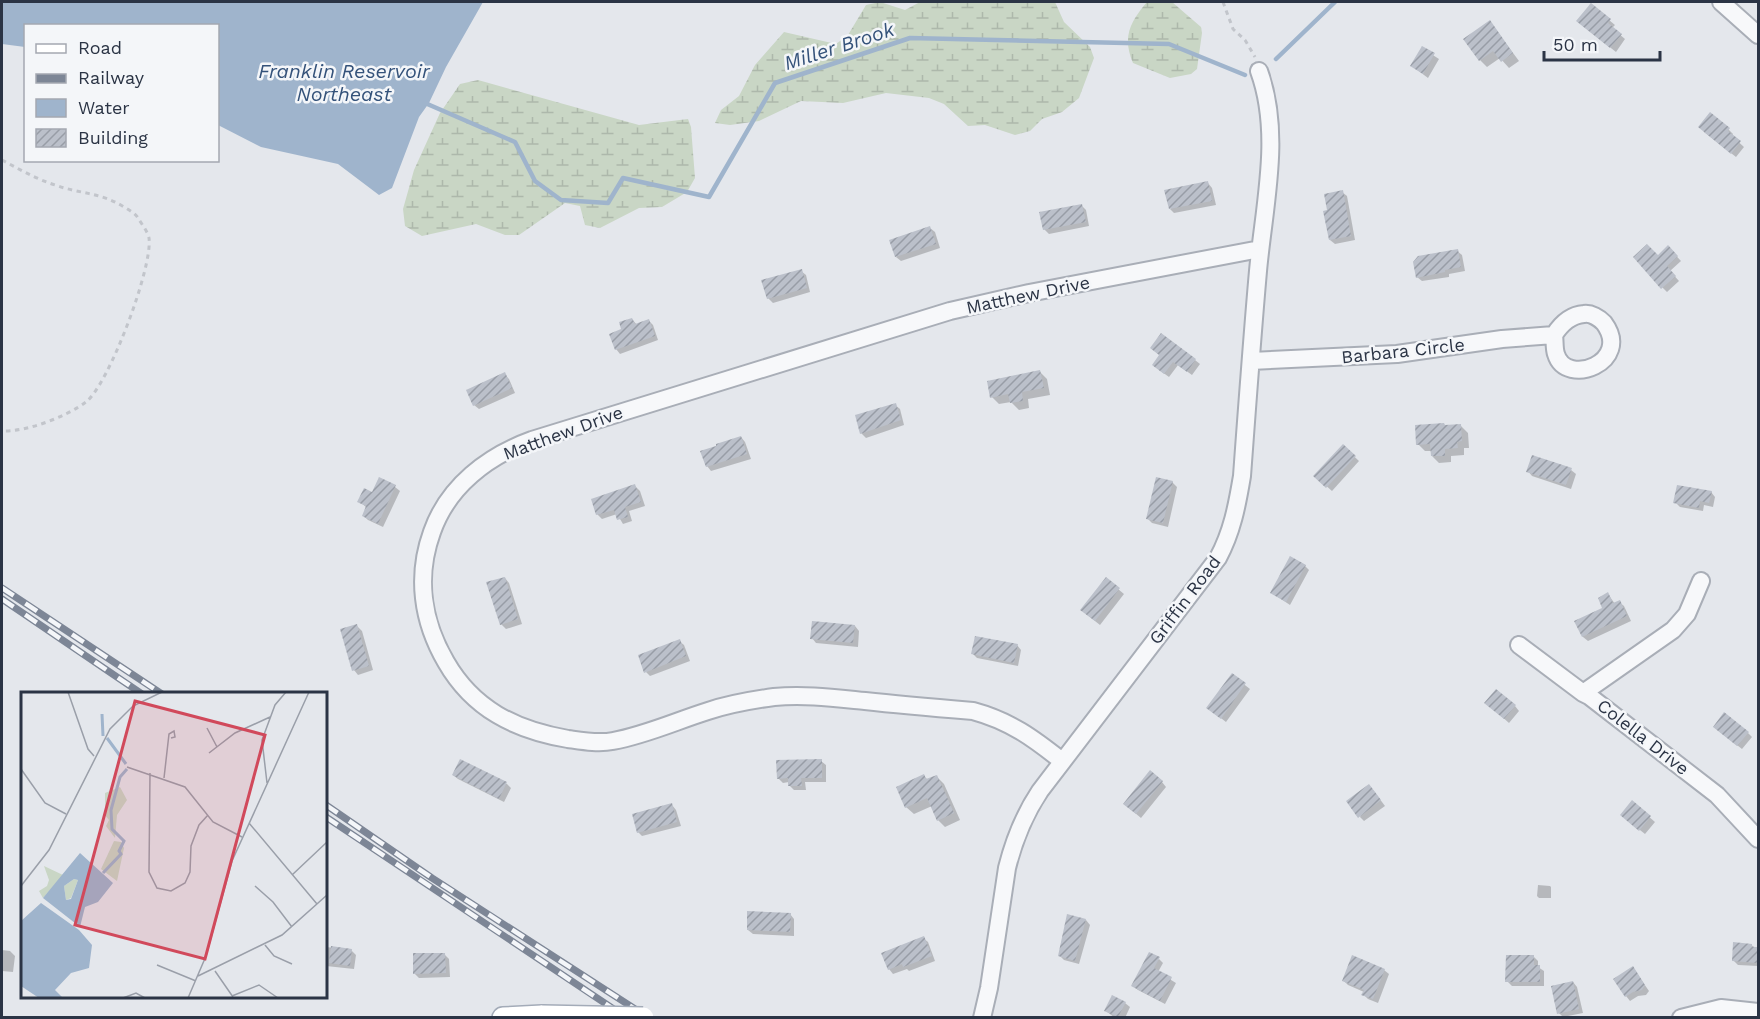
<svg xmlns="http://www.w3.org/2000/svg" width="1760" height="1019" viewBox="0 0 1760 1019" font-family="'Work Sans',sans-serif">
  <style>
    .wetland { fill: url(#wetland-marsh) }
    .water { fill: #9fb4cc }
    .shadow { fill: #0003 }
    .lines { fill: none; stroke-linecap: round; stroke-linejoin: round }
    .stream { stroke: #9fb4cc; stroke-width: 4.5 }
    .building { fill: url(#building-hatch) }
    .minor-casing { stroke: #a9aeb7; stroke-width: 20 }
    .major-casing { stroke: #a3abb8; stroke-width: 24 }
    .path { stroke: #c2c5cb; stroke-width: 3; stroke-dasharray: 4.5 4.5; stroke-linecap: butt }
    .minor { stroke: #f7f8fa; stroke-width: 16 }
    .major { stroke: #fff; stroke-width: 21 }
    .rail-casing { stroke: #7d8696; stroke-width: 7 }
    .rail { stroke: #f4f6f9; stroke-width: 4.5; stroke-dasharray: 14; stroke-linecap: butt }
    .major-bridge-casing { stroke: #a3abb8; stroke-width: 24; stroke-linecap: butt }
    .major-bridge { stroke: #fff; stroke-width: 21 }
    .labels { text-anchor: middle; stroke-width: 5; stroke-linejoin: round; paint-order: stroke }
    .street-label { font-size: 18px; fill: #2b3445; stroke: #f4f6f9 }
    .water-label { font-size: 20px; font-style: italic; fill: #34527a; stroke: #f4f6f9 }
    .inset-river { fill: none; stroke: #9fb4cc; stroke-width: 3 }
    .inset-road { fill: none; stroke: #9a9fa9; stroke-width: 1.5 }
    .view { fill: #d1495b; fill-opacity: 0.15; stroke: #d1495b; stroke-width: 3 }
    .inset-edge { fill: none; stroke: #2b3445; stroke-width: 3 }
  </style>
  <defs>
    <pattern id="wetland-marsh" width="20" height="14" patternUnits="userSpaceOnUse" patternTransform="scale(1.5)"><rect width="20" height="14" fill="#c9d6c5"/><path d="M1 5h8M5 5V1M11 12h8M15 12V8" fill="none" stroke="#adb8ab"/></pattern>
    <pattern id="building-hatch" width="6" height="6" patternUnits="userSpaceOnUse" patternTransform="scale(1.5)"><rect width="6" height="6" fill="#bbc0ca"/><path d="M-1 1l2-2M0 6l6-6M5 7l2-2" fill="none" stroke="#989da6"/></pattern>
  </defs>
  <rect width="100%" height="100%" fill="#e4e7ec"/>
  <!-- wetland -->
  <path class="wetland" d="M880 2 905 10 920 2H1055L1064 22 1090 47 1094 58 1079 98 1062 112 1042 119 1030 131 1015 135 985 125 968 126 944 104 929 98 886 93 843 103 801 101 759 121 730 125 715 123 721 110 739 96 755 65 784 32 836 44 848 35 866 5Z
    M1147 2H1172L1201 27 1202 33 1197 69 1191 74 1170 78 1133 63C1122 37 1130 22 1147 2Z
    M478 80 639 125 688 119 691 127 695 178 687 192 662 207 639 208 600 228 585 225 580 206 565 203 519 235H505L476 224 422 236 405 226 403 209 414 170 440 113 460 84Z"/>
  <!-- water -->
  <path class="water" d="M3 2H483L446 67 429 103 419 117 392 188 379 195 338 164 261 147 218 125V26H26L25 47 2 44Z"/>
  <!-- shadow -->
  <path class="shadow" d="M1591 5 1615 25 1612 28 1625 39 1616 52 1583 26Z
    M1490 22 1519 61 1509 68 1500 58 1487 67 1480 60Z
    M1422 48 1439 59 1428 78 1412 66Z
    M1729 130 1733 134 1732 136 1744 147 1736 157 1704 132Z
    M1208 183 1212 188 1216 205 1174 213 1170 209Z
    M1342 192 1347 196 1355 240 1335 244 1330 240Z
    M1082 206 1086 210 1089 226 1049 234 1044 229Z
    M930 228 935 232 940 248 901 261 896 257Z
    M1668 247 1681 261 1670 271 1679 281 1667 292 1662 287 1658 257Z
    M1457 251 1462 255 1465 271 1449 274V277L1422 281 1417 277Z
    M801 271 806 275 810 292 773 303 768 298Z
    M632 319 637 325 649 321 653 325 658 340 620 354 616 349 623 330Z
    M1160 355 1195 360 1200 364 1192 375 1178 365 1169 377 1158 369Z
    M1040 372 1047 379 1050 395 1028 399 1029 408 1019 410 1011 402 999 404 992 397Z
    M504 374 509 379 515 393 479 409 474 405Z
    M895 405 900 409 904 425 866 438 862 434 857 416Z
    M1461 426 1468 433 1469 448H1464V455L1451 456V462L1439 463 1432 456V451H1425L1418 444 1446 427Z
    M741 437 745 442 751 459 711 471 707 466Z
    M1343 446 1359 461 1332 491 1315 476Z
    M1571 470 1576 474 1571 489 1532 476 1528 471Z
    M380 479 395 487 400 491 383 527 368 520 363 515 367 508 359 501 373 494Z
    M1172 482 1177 487 1168 527 1152 523 1148 519Z
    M635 486 640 491 645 506 629 511 632 521 623 524 617 514 602 519 597 514Z
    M1711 492 1715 497 1713 507 1704 505 1703 511 1680 507 1675 502Z
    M1305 566 1309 570 1290 605 1272 593Z
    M505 578 509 583 522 624 506 629 501 624Z
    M1106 579 1124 594 1100 625 1086 614Z
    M1608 594 1615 604 1619 602 1624 606 1631 621 1588 641 1583 637 1576 622 1604 608Z
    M357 626 362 631 373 670 358 675 354 670Z
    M855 626 859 631 858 647 816 643 812 638Z
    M679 641 684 645 690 661 650 676 646 672Z
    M1017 645 1021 650 1018 666 977 658 973 654Z
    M1232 675 1250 689 1226 722 1213 712Z
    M1515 706 1519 711 1509 723 1491 707Z
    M1719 731 1748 733 1752 737 1742 749Z
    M461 761 507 784 511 788 504 802 458 779 453 775Z
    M821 761 826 765V782H805L806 790H794L789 785V782L783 783 778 778Z
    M924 776 928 780 936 776 944 784 960 820 945 827 938 820 932 806 914 814 906 807Z
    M1162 782 1166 787 1141 818 1129 808Z
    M1373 790 1385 806 1364 821 1360 817Z
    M1632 802 1655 822 1645 834 1626 819Z
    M672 805 676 810 681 826 642 836 638 832Z
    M1538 885 1550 886 1551 887V898H1539L1537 896Z
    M790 914 794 919V936L753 934 748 930Z
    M1086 920 1090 925 1079 964 1064 960 1060 956Z
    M923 938 928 942 935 961 909 971 907 969 893 974 889 969Z
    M1751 945 1758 949V966L1738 965 1733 960Z
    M326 947 351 950 356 955 354 969 326 966Z
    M2 950 10 951 15 956 13 972 2 971Z
    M445 955 449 959 450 977 419 978 414 973Z
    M1534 957 1538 961V967L1544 971V986H1512L1507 981Z
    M1159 959 1163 963 1158 972 1176 983 1165 1004 1138 990 1133 986Z
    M1633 968 1649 991 1646 995 1638 996 1630 1001 1626 996Z
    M1384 970 1389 974 1378 1003 1368 999 1363 994 1364 992 1348 985 1343 980Z
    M1573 982 1577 987 1583 1013 1563 1017 1559 1013Z
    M1125 1003 1130 1007 1125 1018H1115L1106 1011Z"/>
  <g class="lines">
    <!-- stream -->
    <path class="stream" d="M1276 59 1335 2
      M425 103 515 142 535 181 561 200 608 203 623 178 709 197 775 83 910 38 1169 44 1245 75"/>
  </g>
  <!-- building -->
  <path class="building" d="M1591 3 1611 19 1608 23 1622 34 1610 48 1576 21Z
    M1490 20 1513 53 1501 62 1493 51 1479 61 1463 39Z
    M1422 46 1435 53 1423 74 1410 66Z
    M1710 112 1730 128 1728 131 1741 141 1731 154 1698 127Z
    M1208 181 1212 201 1169 209 1164 190Z
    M1343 190 1351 236 1329 240 1323 211 1327 210 1324 194Z
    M1082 204 1086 222 1043 230 1039 212Z
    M930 226 936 244 895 257 889 240Z
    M1647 244 1658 255 1668 245 1678 256 1667 266 1676 276 1661 289 1633 257Z
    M1458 249 1461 267 1445 270V272L1416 278 1413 262 1418 256Z
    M802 269 807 288 767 299 761 280Z
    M632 318 635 324 649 319 655 336 615 350 609 334 621 329 619 322Z
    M1161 333 1196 359 1187 372 1173 362 1164 374 1152 365 1159 355 1150 348Z
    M1040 370 1044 388 1022 392 1023 401 1010 403 1008 394 990 398 987 381Z
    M505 372 512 388 473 406 466 390Z
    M896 403 901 420 860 434 855 415Z
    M1444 423 1445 425 1461 424 1462 441 1457 442 1458 448 1445 449V456H1431L1430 444 1416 445 1415 425Z
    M741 436 747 454 706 467 700 451 716 446V444Z
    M1343 444 1356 456 1326 488 1313 476Z
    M1532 455 1572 468 1566 485 1526 472Z
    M379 477 396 485 378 524 362 516 366 506 357 502 364 488 372 492Z
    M1156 477 1173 481 1163 523 1146 519Z
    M635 484 641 502 625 507 628 517 617 520 614 510 596 515 591 499Z
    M1677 485 1712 491 1709 503 1700 501 1699 508 1673 503Z
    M1290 556 1306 565 1286 602 1270 593Z
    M505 577 518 619 500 625 486 582Z
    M1106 577 1120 588 1095 621 1080 610Z
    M1608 592 1613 603 1620 600 1627 616 1582 637 1574 621 1602 608 1598 598Z
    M812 621 855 625 853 643 810 639Z
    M357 624 369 666 352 671 340 629Z
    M975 636 1018 644 1014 663 971 654Z
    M680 639 686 656 644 673 638 655Z
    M1232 673 1246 683 1221 719 1206 708Z
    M1496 689 1516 705 1504 719 1484 703Z
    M1724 712 1749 732 1737 746 1713 727Z
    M460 759 507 782 499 799 452 775Z
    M822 759V778H801L802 786H788V778L777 779 776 760Z
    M1150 770 1163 781 1136 814 1123 804Z
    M924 774 926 779 937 775 954 813 937 821 927 798 905 808 896 787Z
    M1369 784 1381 800 1358 818 1346 801Z
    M1632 800 1651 816 1639 831 1620 815Z
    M672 803 677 822 637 833 632 814Z
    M747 911 791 913 790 932 747 930Z
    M1067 914 1086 919 1075 961 1058 956Z
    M924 936 932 956 903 967 902 964 888 970 881 953Z
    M1733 942 1752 944V947H1758V963L1732 961Z
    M331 946 352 949 350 966 329 963Z
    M1149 952 1160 957 1154 968 1172 977 1160 1001 1131 986Z
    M413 953H445L446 973 413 974Z
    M1352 955 1385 969 1373 999 1361 995 1364 990 1342 981Z
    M1506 955H1534V965H1540V982H1505Z
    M1633 966 1645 985 1642 990 1633 992 1625 997 1613 979Z
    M1573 981 1579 1009 1557 1014 1551 986Z
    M1112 995 1126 1002 1118 1017 1104 1011Z"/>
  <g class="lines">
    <defs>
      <path id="minor" d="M1721 2 1758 35
        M1251 361 1397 354 1502 339 1554 335C1561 324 1570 315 1584 314 1591 313 1599 318 1604 323 1633 362 1566 388 1556 354 1554 348 1555 341 1554 335
        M1519 645 1583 693 1589 696 1717 795 1758 839
        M1583 693 1673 630 1687 614 1701 581
        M1062 761C1033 738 1010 721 973 711 937 708 901 705 865 701 835 698 804 694 774 697 752 700 729 704 708 711 676 721 646 735 613 741 598 744 582 741 568 739 515 730 473 709 446 662 422 621 416 576 432 532 448 486 488 456 532 440L950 311 1029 293 1260 249
        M982 1018 989 988 1007 868C1014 840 1024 815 1040 791L1218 558C1232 532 1237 506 1242 476 1247 408 1252 339 1258 271 1264 205 1282 134 1259 71
        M1681 1018 1721 1008 1758 1012"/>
      <path id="major" d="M503 1018 542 1016"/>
    </defs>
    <!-- minor casing -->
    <use href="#minor" class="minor-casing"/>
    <!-- major casing -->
    <use href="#major" class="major-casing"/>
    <!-- path -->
    <path class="path" d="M1223 2 1233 29 1245 40 1255 57
      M2 160C19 169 36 179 55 185 80 194 100 192 124 207 129 210 135 213 138 218 141 223 148 232 149 238 153 267 109 384 86 402 66 417 26 432 2 431"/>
    <!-- minor -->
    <use href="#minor" class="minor"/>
    <!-- major -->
    <use href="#major" class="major"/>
    <defs>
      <path id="rail" d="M2 588 162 694
        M2 599 142 694
        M326 805 432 878 649 1018
        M326 817 627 1018"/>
    </defs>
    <!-- rail casing -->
    <use href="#rail" class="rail-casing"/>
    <!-- rail -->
    <use href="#rail" class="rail"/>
    <defs>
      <path id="major-bridge" d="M542 1016 643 1018"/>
    </defs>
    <!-- major-bridge casing -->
    <use href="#major-bridge" class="major-bridge-casing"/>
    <!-- major-bridge -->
    <use href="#major-bridge" class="major-bridge"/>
  </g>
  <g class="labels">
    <!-- street labels -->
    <g class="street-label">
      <text transform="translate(1028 295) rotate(-12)" y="6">Matthew Drive</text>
      <text transform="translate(1403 351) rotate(-6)" y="6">Barbara Circle</text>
      <text transform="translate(563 433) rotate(-20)" y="6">Matthew Drive</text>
      <text transform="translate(1185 600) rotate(-53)" y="6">Griffin Road</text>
      <text transform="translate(1643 737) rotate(38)" y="6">Colella Drive</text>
    </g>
    <!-- water labels -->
    <g class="water-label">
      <text transform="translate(839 46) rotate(-18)" y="7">Miller Brook</text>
      <text x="344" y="78">Franklin Reservoir<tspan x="344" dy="23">Northeast</tspan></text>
    </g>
  </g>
  <!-- overview -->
  <g transform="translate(21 692)">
    <rect width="306" height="306" fill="#e4e7ec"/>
    <path d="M99 95 106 108 96 123 94 146 85 134 88 128 84 123V101ZM93 149 100 150 103 156 96 189 80 177ZM23 174 42 183 22 206 18 199 26 194 28 188ZM53 187 57 188 50 206 45 208 43 194Z" fill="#c9d6c5"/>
    <path d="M59 161 92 191 77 210 64 215 59 235 22 206ZM53 187 57 188 50 207 45 208 43 194ZM20 211 58 238 71 253 68 276 50 281 34 298 42 306H18L0 294V229Z" fill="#9fb4cc" fill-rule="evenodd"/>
    <path class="inset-river" d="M81 22 82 44M86 46 105 72M82 181 100 162 98 159 103 149 91 137 90 118 99 85 106 77"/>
    <path class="inset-road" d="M47 0 67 57 73 64M186 36 196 55M188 61 214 41 249 25M106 75 164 95 192 130 221 145M0 77 24 111 45 122M129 81 128 180 136 196 150 199 164 191 169 180 170 154 178 133 187 123M143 86 148 42 153 39 154 45 150 46M246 91 241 48 254 13 265 0M228 131 296 212M271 183 306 150M0 194 28 158 89 37 112 14 141 0M234 194 252 210 271 235M244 253 253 264 271 272M136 273 175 289M194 279 212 305M177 284 261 243 306 203M211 304 238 293 257 306M102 306 115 301 124 306M167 306 185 264 211 169 288 0"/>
    <path class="view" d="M114 9 244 43 184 267 54 233Z"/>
    <rect width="306" height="306" class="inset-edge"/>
  </g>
  <!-- border -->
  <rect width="1760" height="1019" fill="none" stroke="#2b3445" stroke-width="6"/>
  <!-- legend -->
  <rect x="24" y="24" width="195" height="138" fill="#f4f6f9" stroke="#a4a8b1" stroke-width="1.5"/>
  <rect x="36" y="44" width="30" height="9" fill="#ffffff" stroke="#a4a8b1" stroke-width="1.5"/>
  <text x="78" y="54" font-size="18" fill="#2b3445">Road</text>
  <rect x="36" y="74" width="30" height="9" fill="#7d8696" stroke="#a4a8b1" stroke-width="1.5"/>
  <text x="78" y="84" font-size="18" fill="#2b3445">Railway</text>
  <rect x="36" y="99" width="30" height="18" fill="#9fb4cc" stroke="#a4a8b1" stroke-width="1.5"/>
  <text x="78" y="114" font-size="18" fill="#2b3445">Water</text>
  <rect x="36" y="129" width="30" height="18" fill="url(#building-hatch)" stroke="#a4a8b1" stroke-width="1.5"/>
  <text x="78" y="144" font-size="18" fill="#2b3445">Building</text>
  <!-- scale -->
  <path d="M1544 51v9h116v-9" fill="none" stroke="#2b3445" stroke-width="3"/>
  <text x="1553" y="51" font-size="18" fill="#2b3445" stroke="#f4f6f9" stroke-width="4.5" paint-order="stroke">50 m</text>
</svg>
